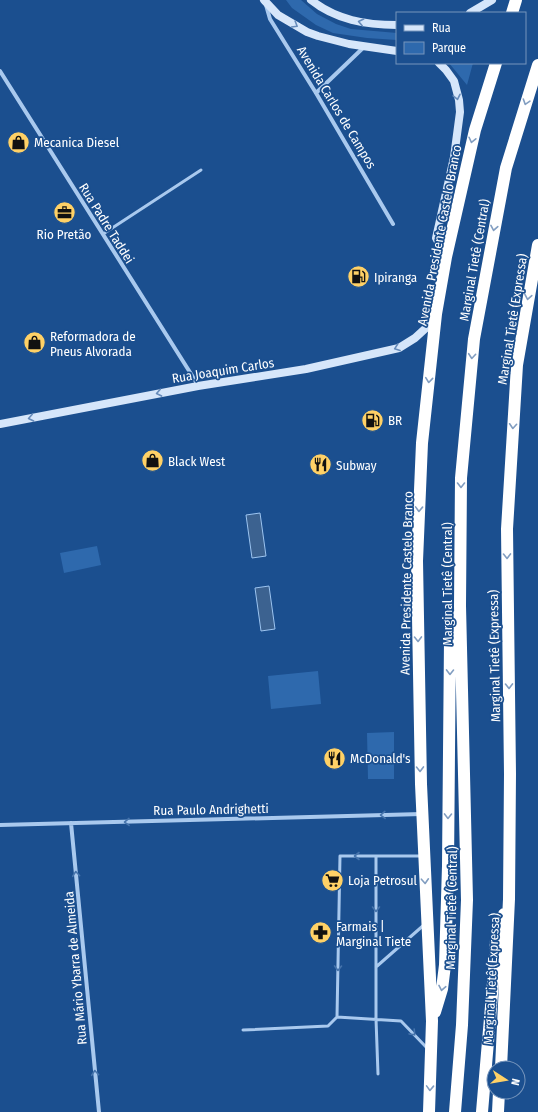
<svg xmlns="http://www.w3.org/2000/svg" width="538" height="1112" viewBox="0 0 538 1112" font-family="'Fira Sans Condensed',sans-serif">
  <style>
    .green { fill: #2e69ad }
    .water { fill: #3c6290; stroke: #9cc4f0 }
    .lines { fill: none; stroke-linecap: round; stroke-linejoin: round }
    .lane { stroke: #a9c9ee; stroke-width: 3 }
    .street { stroke: #a9c9ee; stroke-width: 4 }
    .secondary { stroke: #d6e6fa; stroke-width: 8 }
    .highway { stroke: #fff; stroke-width: 12 }
    .oneway { stroke: #668bba }
    .oneway2 { stroke: #829ec1 }
    .oneway3 { stroke: #4674ac }
    .labels { text-anchor: middle; stroke-width: 3.5; stroke-linejoin: round; paint-order: stroke }
    .street-label { font-size: 13px; fill: #fff; stroke: #1b4f8f }
    .poi-label { font-size: 13px; fill: #fff; stroke: #1b4f8f; text-anchor: start }
  </style>
  <rect width="100%" height="100%" fill="#1b4f8f"/>
  <!-- green -->
  <path class="green" d="M286 0H301L317 14 336 24 351 29 397 33V40L367 38 333 33 316 25 292 8Z
    M449 63H473L467 85Z
    M97 546 101 565 64 573 60 553Z
    M318 671 321 704 271 709 268 676Z
    M394 732V779H368L367 733Z"/>
  <!-- water -->
  <path class="water" d="M260 513 266 556 252 558 246 515Z
    M269 586 275 629 261 631 255 588Z"/>
  <g class="lines">
    <!-- lane -->
    <path class="lane" d="M103 234 201 170
      M376 856V1019L378 1074
      M422 856H340L337 1017 401 1021 427 1048
      M376 967 425 924
      M243 1030 328 1026 337 1017"/>
    <!-- street -->
    <path class="street" d="M266 5 270 19 316 93 393 224
      M0 71 198 385
      M316 93 364 47
      M71 823 99 1112
      M0 825 422 814"/>
    <!-- secondary -->
    <path class="secondary" d="M264 0 278 15 307 32 318 36 349 44 397 51
      M311 0C336 20 366 25 397 25
      M470 13 492 0
      M439 63 446 70 454 81 459 100 460 112 454 157 436 238 446 257
      M0 424 198 386 306 369 399 348 415 338 427 327 434 316"/>
    <!-- highway -->
    <path class="highway" d="M512 13 516 0
      M435 1012 442 989 445 965 448 866 450 639 457 616
      M501 1068 509 899 510 774 507 529 517 365 538 245
      M429 1112 432 1021 421 784 417 561 422 443 436 314 446 257 475 130 496 63
      M455 1112 462 1025 467 900 460 606 461 478 474 339 506 168 538 65
      M482 1112 494 971 496 939 504 914
      M498 1112 499 1092"/>
  </g>
  <!-- one-way arrows -->
  <defs><path id="oneway-chevron" d="M-2-3.5L2.5 0L-2 3.5" fill="none" stroke-width="1.6" stroke-linecap="round" stroke-linejoin="round"/></defs>
  <g class="oneway">
    <use href="#oneway-chevron" transform="translate(361 22) rotate(-168)"/>
    <use href="#oneway-chevron" transform="translate(295 25) rotate(31)"/>
    <use href="#oneway-chevron" transform="translate(457 97) rotate(78)"/>
    <use href="#oneway-chevron" transform="translate(397 348) rotate(160)"/>
    <use href="#oneway-chevron" transform="translate(159 393) rotate(169)"/>
    <use href="#oneway-chevron" transform="translate(31 418) rotate(169)"/>
  </g>
  <g class="oneway2">
    <use href="#oneway-chevron" transform="translate(526 102) rotate(108)"/>
    <use href="#oneway-chevron" transform="translate(472 140) rotate(103)"/>
    <use href="#oneway-chevron" transform="translate(494 228) rotate(100)"/>
    <use href="#oneway-chevron" transform="translate(528 297) rotate(100)"/>
    <use href="#oneway-chevron" transform="translate(472 356) rotate(95)"/>
    <use href="#oneway-chevron" transform="translate(429 380) rotate(96)"/>
    <use href="#oneway-chevron" transform="translate(513 426) rotate(94)"/>
    <use href="#oneway-chevron" transform="translate(461 485) rotate(90)"/>
    <use href="#oneway-chevron" transform="translate(419 509) rotate(92)"/>
    <use href="#oneway-chevron" transform="translate(507 556) rotate(89)"/>
    <use href="#oneway-chevron" transform="translate(418 639) rotate(89)"/>
    <use href="#oneway-chevron" transform="translate(450 672) rotate(91)"/>
    <use href="#oneway-chevron" transform="translate(509 686) rotate(89)"/>
    <use href="#oneway-chevron" transform="translate(420 769) rotate(89)"/>
    <use href="#oneway-chevron" transform="translate(448 816) rotate(91)"/>
    <use href="#oneway-chevron" transform="translate(425 881) rotate(87)"/>
    <use href="#oneway-chevron" transform="translate(442 988) rotate(101)"/>
    <use href="#oneway-chevron" transform="translate(430 1088) rotate(92)"/>
  </g>
  <g class="oneway3">
    <use href="#oneway-chevron" transform="translate(383 815) rotate(178)"/>
    <use href="#oneway-chevron" transform="translate(127 822) rotate(179)"/>
    <use href="#oneway-chevron" transform="translate(357 856) rotate(-180)"/>
    <use href="#oneway-chevron" transform="translate(76 874) rotate(-95)"/>
    <use href="#oneway-chevron" transform="translate(376 909) rotate(90)"/>
    <use href="#oneway-chevron" transform="translate(338 968) rotate(91)"/>
    <use href="#oneway-chevron" transform="translate(413 1033) rotate(47)"/>
    <use href="#oneway-chevron" transform="translate(95 1073) rotate(-95)"/>
  </g>
  <!-- icons -->
  <defs>
    <symbol id="shop-disc" viewBox="-11 -11 22 22"><circle r="9.5" fill="#ffd166" stroke="#1b4f8f"/><path d="M-5-2.5h2.3a2.7 3.5 0 0 1 5.4 0H5L5.5 6h-11ZM-1.5-2.5h3a1.5 2.3 0 0 0-3 0Z" fill="#111"/></symbol>
    <symbol id="office-disc" viewBox="-11 -11 22 22"><circle r="9.5" fill="#ffd166" stroke="#1b4f8f"/><path d="M-6-3h4V-5.5h4V-3h4V5H-6ZM-1-4.5V-3h2v-1.5ZM-6 0V1H6V0Z" fill="#111"/></symbol>
    <symbol id="fuel-disc" viewBox="-11 -11 22 22"><circle r="9.5" fill="#ffd166" stroke="#1b4f8f"/><path d="M-5.5-6h7V0h2V4h1.3V-2.5L3-4.5l.8-.8L6-3V5H2.5V1h-1V6h-7ZM-4.2-4.7v3.2H.2V-4.7Z" fill="#111"/></symbol>
    <symbol id="restaurant-disc" viewBox="-11 -11 22 22"><circle r="9.5" fill="#ffd166" stroke="#1b4f8f"/><path d="M-5-6h1v4h1v-4h1v4h1v-4h1v5L-1.5 .5V6h-2V.5L-5-1ZM5-6V6H3V1.5H1.5Q1.5-4 5-6Z" fill="#111"/></symbol>
    <symbol id="supermarket-disc" viewBox="-11 -11 22 22"><circle r="9.5" fill="#ffd166" stroke="#1b4f8f"/><path d="M-6-5.5h2.5l.6 2H6L4.5 2H-2.5L-4.4-4H-6ZM-1.5 3.2a1.3 1.3 0 1 0 .1 0ZM3 3.2a1.3 1.3 0 1 0 .1 0Z" fill="#111"/></symbol>
    <symbol id="pharmacy-disc" viewBox="-11 -11 22 22"><circle r="9.5" fill="#ffd166" stroke="#1b4f8f"/><path d="M-2-6h4v4h4v4h-4v4h-4v-4h-4v-4h4Z" fill="#111"/></symbol>
  </defs>
  <g fill-rule="evenodd">
    <use href="#shop-disc" x="6" y="130" width="25" height="25"/>
    <use href="#office-disc" x="52" y="200" width="25" height="25"/>
    <use href="#fuel-disc" x="346" y="264" width="25" height="25"/>
    <use href="#shop-disc" x="22" y="330" width="25" height="25"/>
    <use href="#fuel-disc" x="360" y="408" width="25" height="25"/>
    <use href="#shop-disc" x="140" y="448" width="25" height="25"/>
    <use href="#restaurant-disc" x="308" y="452" width="25" height="25"/>
    <use href="#restaurant-disc" x="322" y="746" width="25" height="25"/>
    <use href="#supermarket-disc" x="320" y="868" width="25" height="25"/>
    <use href="#pharmacy-disc" x="308" y="920" width="25" height="25"/>
  </g>
  <g class="labels">
    <!-- street labels -->
    <g class="street-label">
      <text transform="translate(337 107) rotate(59)" y="5">Avenida Carlos de Campos</text>
      <text transform="translate(107 223) rotate(58)" y="5">Rua Padre Taddei</text>
      <text transform="translate(439 235) rotate(-79)" y="5">Avenida Presidente Castelo Branco</text>
      <text transform="translate(474 260) rotate(-80)" y="5">Marginal Tietê (Central)</text>
      <text transform="translate(512 319) rotate(-81)" y="5">Marginal Tietê (Expressa)</text>
      <text transform="translate(223 370) rotate(-9)" y="5">Rua Joaquim Carlos</text>
      <text transform="translate(406 583) rotate(-89)" y="5">Avenida Presidente Castelo Branco</text>
      <text transform="translate(447 584) rotate(-90)" y="5">Marginal Tietê (Central)</text>
      <text transform="translate(494 656) rotate(-91)" y="5">Marginal Tietê (Expressa)</text>
      <text transform="translate(211 809) rotate(-1)" y="5">Rua Paulo Andrighetti</text>
      <text transform="translate(451 908) rotate(-89)" y="5">Marginal Tietê (Central)</text>
      <text transform="translate(75 968) rotate(-95)" y="5">Rua Mário Ybarra de Almeida</text>
      <text transform="translate(491 979) rotate(-87)" y="5">Marginal Tietê (Expressa)</text>
    </g>
    <!-- poi labels -->
    <g class="poi-label">
      <text x="34" y="147">Mecanica Diesel</text>
      <text x="64" y="239" text-anchor="middle">Rio Pretão</text>
      <text x="374" y="282">Ipiranga</text>
      <text x="50" y="341">Reformadora de<tspan x="50" dy="15">Pneus Alvorada</tspan></text>
      <text x="388" y="425">BR</text>
      <text x="168" y="466">Black West</text>
      <text x="336" y="470">Subway</text>
      <text x="350" y="763">McDonald's</text>
      <text x="348" y="885">Loja Petrosul</text>
      <text x="336" y="931">Farmais |<tspan x="336" dy="15">Marginal Tiete</tspan></text>
    </g>
  </g>
  <!-- legend -->
  <rect x="396" y="12" width="130" height="52" fill="#1b4f8f" stroke="#7695bc"/>
  <rect x="404" y="25" width="20" height="6" fill="#d6e6fa" stroke="#7695bc"/>
  <text x="432" y="32" font-size="12" fill="#ffffff">Rua</text>
  <rect x="404" y="42" width="20" height="12" fill="#2e69ad" stroke="#7695bc"/>
  <text x="432" y="52" font-size="12" fill="#ffffff">Parque</text>
  <!-- north arrow -->
  <g transform="translate(506 1080) rotate(102)"><circle r="19" fill="#1b4f8f" stroke="#7695bc"/>
  <path d="M0-3L7 15L0 10L-7 15Z" fill="#ffd166"/>
  <text y="-6" font-size="11" font-weight="bold" text-anchor="middle" fill="#ffffff">N</text>
  </g>
</svg>
